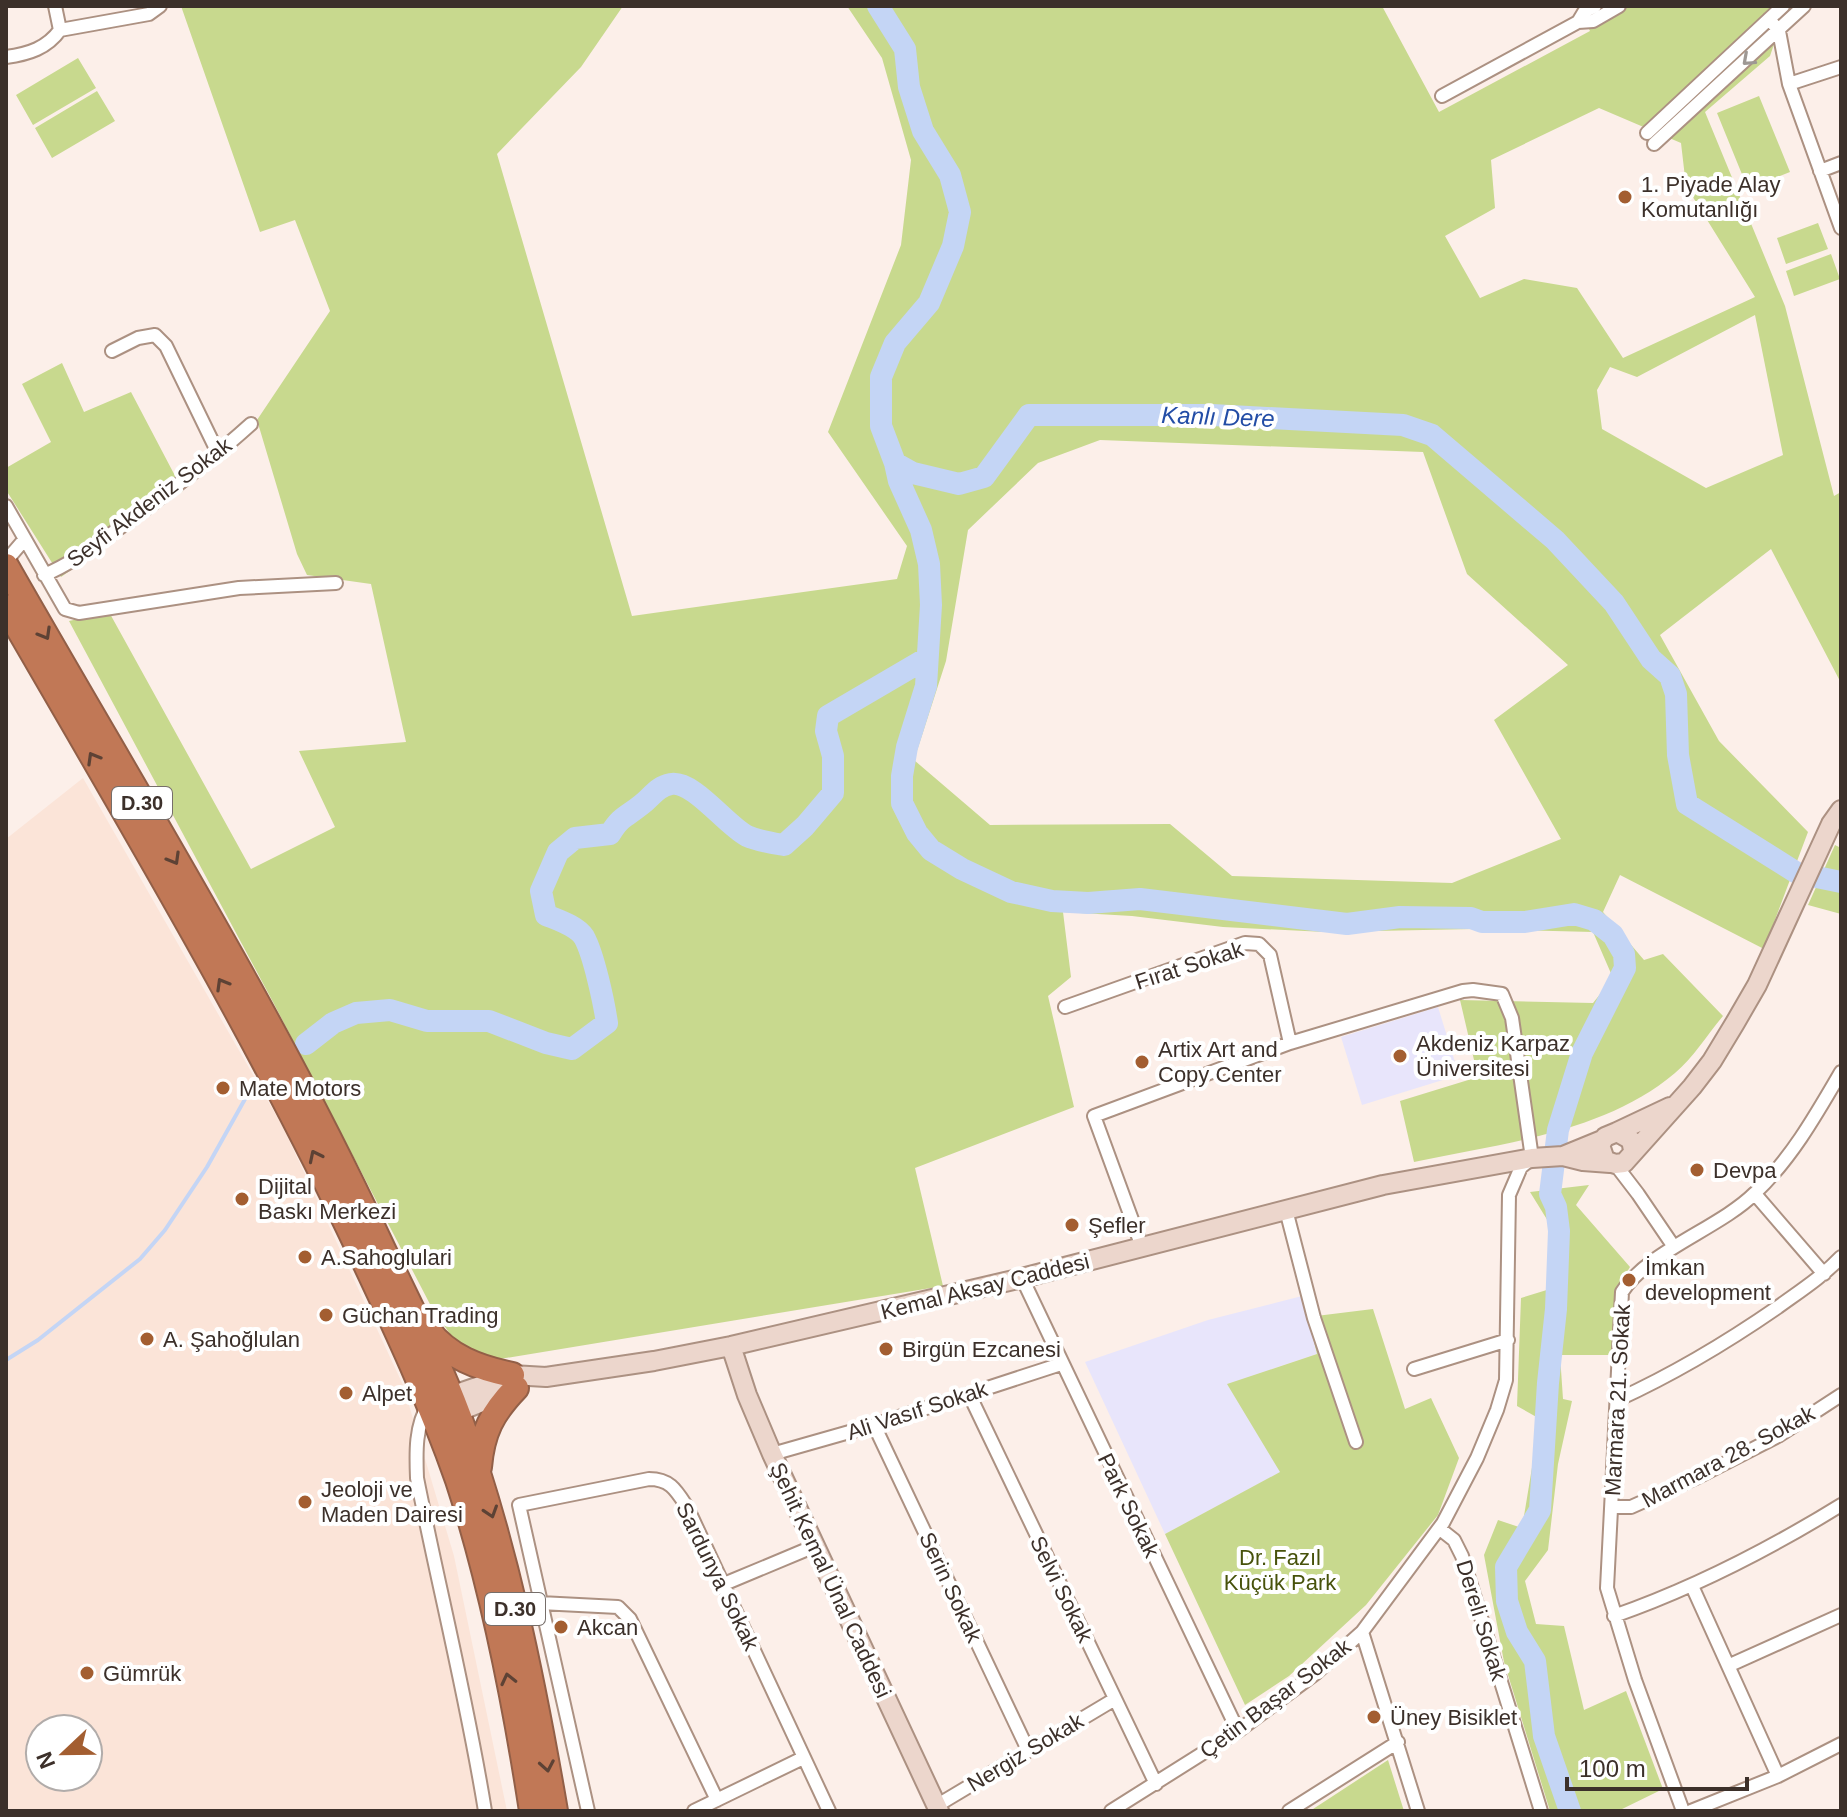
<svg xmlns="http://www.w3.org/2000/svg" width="1847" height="1817" viewBox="0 0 1847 1817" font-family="Helvetica,sans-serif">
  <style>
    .built { fill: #fbe4d8; fill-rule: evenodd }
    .education { fill: #e8e5fb }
    .green { fill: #c8d98e; fill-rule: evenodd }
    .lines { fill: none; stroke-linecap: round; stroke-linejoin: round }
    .stream { stroke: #c4d5f5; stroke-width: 4 }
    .river { stroke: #c4d5f5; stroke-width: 22 }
    .street-casing { stroke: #ac9182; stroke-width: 16 }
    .secondary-casing { stroke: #ac9182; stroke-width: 22 }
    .highway-casing { stroke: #925f47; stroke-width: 28 }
    .street { stroke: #fff; stroke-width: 12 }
    .secondary { stroke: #ecd6cc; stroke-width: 18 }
    .highway { stroke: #c17856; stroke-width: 24 }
    .oneway { stroke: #9e9894 }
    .oneway2 { stroke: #5d4235 }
    .poi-dot { fill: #a35e31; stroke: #fff; stroke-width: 3 }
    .labels { text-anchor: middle; stroke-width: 8; stroke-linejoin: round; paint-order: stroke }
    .shield { fill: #fff; stroke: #766e6a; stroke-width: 2 }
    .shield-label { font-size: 20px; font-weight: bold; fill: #3c302a }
    .poi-label { font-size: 22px; fill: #3c302a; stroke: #fff; text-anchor: start }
    .street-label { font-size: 22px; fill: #3c302a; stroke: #fff }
    .park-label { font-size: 22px; fill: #47520b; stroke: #fff }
    .water-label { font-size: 24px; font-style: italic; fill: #234da6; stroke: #fff }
  </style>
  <rect width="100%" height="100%" fill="#fcefe9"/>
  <!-- built -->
  <path class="built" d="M83 778 284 1129 403 1385 454 1556 507 1811H6V839ZM40 1729H88V1777H40Z"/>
  <!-- education -->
  <path class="education" d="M1438 1007 1459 1075 1362 1105 1341 1037Z
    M1302 1296 1317 1354 1228 1384 1281 1472 1165 1534 1085 1362 1208 1320Z"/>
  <!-- green -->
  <path class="green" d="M181 6H623L581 67 497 154 632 616 897 579 907 546 828 432 901 245 911 160 882 58 847 6H1382L1439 112 1590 31 1577 6H1787L1770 56 1705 112 1785 306 1834 496 1841 492V683L1771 549 1660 635 1719 741 1808 832 1764 949 1620 875 1603 912 1644 960 1663 954 1723 1016C1707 1035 1693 1058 1675 1073 1604 1133 1502 1143 1414 1162L1400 1101 1478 1077 1460 1000 1593 1003 1613 978 1593 932 1473 929 1325 932 1223 927 1132 916 1063 912 1071 977 1048 996 1074 1107 915 1168 943 1286 500 1359 458 1345 433 1310 273 1002 69 621 109 612 251 869 335 827 299 751 406 742 371 584 307 575 297 554 257 420 330 311 295 220 260 232ZM1599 108 1681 143 1686 186 1755 297 1623 358 1577 288 1524 279 1480 298 1445 236 1495 208 1491 160ZM1755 315 1783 455 1706 488 1602 429 1597 390 1610 367 1637 377ZM1100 440 1423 452 1467 574 1568 665 1494 720 1561 839 1452 883 1232 876 1170 824 990 825 914 760 946 661 968 530 1038 463Z
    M78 58 96 88 33 125 16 95Z
    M97 91 115 121 52 158 35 128Z
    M1759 96 1790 172 1748 189 1717 113Z
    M1818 223 1828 249 1786 264 1777 238Z
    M1831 254 1840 279 1794 296 1786 271Z
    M62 363 84 412 131 392 183 491 61 577 6 490V468L51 442 22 384Z
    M1835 845 1841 848V914L1808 905Z
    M1589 1185 1576 1205 1630 1267 1616 1290 1612 1355H1560L1563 1399 1572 1401 1558 1464 1548 1550 1525 1581 1536 1624 1564 1626 1584 1710 1626 1691 1663 1789 1618 1811H1550L1504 1662 1484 1555 1498 1520 1522 1528 1540 1419 1517 1406 1521 1298 1550 1289 1551 1226 1530 1192Z
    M1373 1309 1405 1409 1431 1398 1459 1458 1438 1515 1366 1605 1289 1676 1245 1705 1165 1534 1280 1472 1227 1384 1317 1354 1308 1317Z
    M1388 1760 1404 1811H1310Z"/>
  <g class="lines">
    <!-- stream -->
    <path class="stream" d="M295 1051 306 1044
      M6 1360 38 1340 140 1259 165 1230 207 1167 254 1083 262 1076"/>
    <!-- river -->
    <path class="river" d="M878 6 905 49 909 87 923 131 950 175 960 212 953 246 929 303 895 343 881 377V426L895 463 913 473 959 484 984 477 1029 415H1212L1403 425 1432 435 1555 540 1614 603 1651 659 1670 676 1676 694 1678 755 1687 804 1797 873 1841 882
      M895 463 899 481 921 530 929 564 931 605 926 686 907 747 902 776V803L917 833 931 850 962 869 1011 892 1052 901 1088 903 1140 899 1347 924 1400 917 1471 918 1482 922H1525L1574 914 1594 920 1613 935 1624 954 1625 968 1582 1053 1558 1130 1550 1194 1556 1207 1559 1231 1556 1309 1548 1383 1540 1510 1506 1567 1507 1601 1517 1632 1535 1661 1544 1736 1570 1811
      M306 1044 333 1023 356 1013 390 1010 427 1021H489L546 1043 572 1049 607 1023C604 1003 594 955 584 937 577 926 558 920 546 915L541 891 558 852 575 838 610 834C621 816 626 817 641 805 653 796 656 787 671 784 693 780 726 825 747 836 758 841 772 843 784 845L805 826 833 793V756L826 731 828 716 927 658"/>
    <defs>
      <path id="street" d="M55 6 60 30
        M1769 19 1779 31 1789 84 1841 228
        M1578 22 1593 21 1619 6
        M60 30 149 14 160 6
        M6 57C29 54 47 48 60 30
        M1789 84 1841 67
        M1442 96 1578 22 1584 12 1595 6
        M1647 133 1783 6
        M1654 144 1804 6
        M1820 171 1841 163
        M112 351 138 338 155 335 166 346 218 453
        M6 506 65 609 79 613 239 588 336 583
        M6 561 24 540
        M44 575C71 564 94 546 118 529 164 496 209 462 251 424
        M1065 1007 1245 943 1259 944 1270 955 1290 1043
        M1615 1164 1638 1194 1674 1247
        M1755 1194 1824 1274
        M1286 1210 1314 1318 1356 1442
        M1022 1278 1238 1731
        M1414 1369 1508 1340
        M969 1394 1156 1784
        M1617 1400C1674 1374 1726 1343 1778 1307 1800 1291 1822 1277 1841 1257
        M429 1404C415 1425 416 1453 417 1478 439 1589 467 1699 485 1811
        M874 1425 1028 1750
        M772 1454 874 1425 1061 1364
        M1612 1507H1631L1698 1477 1778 1436 1841 1395
        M1440 1529 1454 1540 1462 1556 1541 1811
        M724 1584 815 1546
        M1692 1586 1778 1776
        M540 1603 618 1607 630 1619 717 1800
        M1614 1616C1694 1588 1768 1550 1841 1505
        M1362 1632 1418 1811
        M1730 1665 1841 1615
        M936 1806 1115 1699
        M588 1811 519 1505 649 1479C670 1479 676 1490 687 1507L829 1811
        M694 1811 803 1758
        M1111 1811 1238 1731 1316 1673 1362 1632 1443 1523 1477 1458 1497 1410 1506 1380 1509 1195 1521 1167 1532 1158 1512 1018 1502 994 1473 990 1463 991 1290 1043 1094 1116 1142 1247
        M1289 1811 1398 1742
        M1683 1811 1635 1680 1607 1588 1622 1292C1648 1251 1720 1228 1755 1193 1791 1159 1816 1115 1841 1072
        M1691 1811 1778 1776 1841 1744"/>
      <path id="secondary" d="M1617 1132 1670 1107
        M1633 1150 1631 1140 1617 1132 1605 1137 1600 1145 1605 1160 1615 1164 1624 1163 1692 1087 1712 1061 1735 1023 1757 985 1831 824 1841 810
        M1563 1156 1583 1161 1610 1163
        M731 1346 747 1395 772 1454 939 1811
        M439 1400 512 1375 546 1377 654 1361 731 1346 1022 1278 1383 1185 1532 1158 1563 1156 1602 1140
        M448 1416 513 1389"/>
      <path id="highway" d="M6 566C133 789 270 1008 379 1241 406 1299 437 1357 459 1417 505 1544 532 1677 555 1811
        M6 607C129 820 256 1031 361 1254 396 1328 431 1403 458 1480 493 1587 515 1700 532 1811
        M428 1330C448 1357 479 1368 512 1375
        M479 1467C482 1432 492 1413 516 1388"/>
    </defs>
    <!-- street casing -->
    <use href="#street" class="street-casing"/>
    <!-- secondary casing -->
    <use href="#secondary" class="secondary-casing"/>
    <!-- highway casing -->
    <use href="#highway" class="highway-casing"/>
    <!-- street -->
    <use href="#street" class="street"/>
    <!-- secondary -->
    <use href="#secondary" class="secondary"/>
    <!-- highway -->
    <use href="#highway" class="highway"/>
  </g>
  <!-- one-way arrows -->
  <defs><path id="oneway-chevron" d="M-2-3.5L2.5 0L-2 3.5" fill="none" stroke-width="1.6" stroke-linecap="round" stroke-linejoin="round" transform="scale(2)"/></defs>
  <use class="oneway" href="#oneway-chevron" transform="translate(1748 60) rotate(138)"/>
  <g class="oneway2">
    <use href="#oneway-chevron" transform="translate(45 634) rotate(60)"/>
    <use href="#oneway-chevron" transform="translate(93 758) rotate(-120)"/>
    <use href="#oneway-chevron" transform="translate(174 859) rotate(60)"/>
    <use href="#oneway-chevron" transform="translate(222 984) rotate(-120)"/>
    <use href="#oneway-chevron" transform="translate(315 1156) rotate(-116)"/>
    <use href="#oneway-chevron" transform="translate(491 1512) rotate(72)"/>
    <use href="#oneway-chevron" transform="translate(508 1679) rotate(-103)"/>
    <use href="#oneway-chevron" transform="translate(547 1766) rotate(80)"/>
  </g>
  <!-- markers -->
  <g class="poi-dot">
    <circle cx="1625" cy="197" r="8"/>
    <circle cx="1400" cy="1056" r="8"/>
    <circle cx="1142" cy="1062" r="8"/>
    <circle cx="223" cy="1088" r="8"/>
    <circle cx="1697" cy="1170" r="8"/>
    <circle cx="242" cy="1199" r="8"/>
    <circle cx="1072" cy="1225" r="8"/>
    <circle cx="305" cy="1257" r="8"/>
    <circle cx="1629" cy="1280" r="8"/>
    <circle cx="326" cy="1315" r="8"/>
    <circle cx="147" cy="1339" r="8"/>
    <circle cx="886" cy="1349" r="8"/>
    <circle cx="346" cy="1393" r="8"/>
    <circle cx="305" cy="1502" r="8"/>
    <circle cx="561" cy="1627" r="8"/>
    <circle cx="87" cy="1673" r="8"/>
    <circle cx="1374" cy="1717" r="8"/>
  </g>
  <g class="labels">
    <!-- shield labels -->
    <g class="shield">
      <rect x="112" y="787" width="60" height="32" rx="6"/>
      <rect x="485" y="1593" width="60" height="32" rx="6"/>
    </g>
    <g class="shield-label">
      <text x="142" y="810">D.30</text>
      <text x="515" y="1616">D.30</text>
    </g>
    <!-- poi labels -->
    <g class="poi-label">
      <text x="1641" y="192">1. Piyade Alay<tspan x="1641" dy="25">Komutanlığı</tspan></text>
      <text x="1416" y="1051">Akdeniz Karpaz<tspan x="1416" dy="25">Üniversitesi</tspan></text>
      <text x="1158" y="1057">Artix Art and<tspan x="1158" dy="25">Copy Center</tspan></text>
      <text x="239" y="1096">Mate Motors</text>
      <text x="1713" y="1178">Devpa</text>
      <text x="258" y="1194">Dijital<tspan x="258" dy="25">Baskı Merkezi</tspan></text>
      <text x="1088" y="1233">Şefler</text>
      <text x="321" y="1265">A.Sahoglulari</text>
      <text x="1645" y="1275">İmkan<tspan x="1645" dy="25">development</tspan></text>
      <text x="342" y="1323">Güchan Trading</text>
      <text x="163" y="1347">A. Şahoğlulan</text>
      <text x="902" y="1357">Birgün Ezcanesi</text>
      <text x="362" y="1401">Alpet</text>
      <text x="321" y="1497">Jeoloji ve<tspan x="321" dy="25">Maden Dairesi</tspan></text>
      <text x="577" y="1635">Akcan</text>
      <text x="103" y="1681">Gümrük</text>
      <text x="1390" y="1725">Üney Bisiklet</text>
    </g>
    <!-- street labels -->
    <g class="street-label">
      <text transform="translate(149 502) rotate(-37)" y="8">Seyfi Akdeniz Sokak</text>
      <text transform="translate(1189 965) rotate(-18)" y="8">Fırat Sokak</text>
      <text transform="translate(985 1286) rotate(-14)" y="8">Kemal Aksay Caddesi</text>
      <text transform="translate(1617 1400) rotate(-87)" y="8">Marmara 21. Sokak</text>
      <text transform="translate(917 1410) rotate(-18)" y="8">Ali Vasıf Sokak</text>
      <text transform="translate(1728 1456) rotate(-28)" y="8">Marmara 28. Sokak</text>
      <text transform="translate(1129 1505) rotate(64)" y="8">Park Sokak</text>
      <text transform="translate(718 1576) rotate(64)" y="8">Sardunya Sokak</text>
      <text transform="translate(831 1580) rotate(65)" y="8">Şehit Kemal Ünal Caddesi</text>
      <text transform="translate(951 1587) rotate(65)" y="8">Serin Sokak</text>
      <text transform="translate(1062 1589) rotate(64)" y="8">Selvi Sokak</text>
      <text transform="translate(1482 1620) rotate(73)" y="8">Dereli Sokak</text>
      <text transform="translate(1275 1698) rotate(-37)" y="8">Çetin Başar Sokak</text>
      <text transform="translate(1025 1752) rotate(-31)" y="8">Nergiz Sokak</text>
    </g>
    <!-- park labels -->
    <g class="park-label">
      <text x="1280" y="1565">Dr. Fazıl<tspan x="1280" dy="25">Küçük Park</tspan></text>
    </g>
    <!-- water labels -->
    <g class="water-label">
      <text transform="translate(1218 417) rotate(2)" y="8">Kanlı Dere</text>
    </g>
  </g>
  <!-- border -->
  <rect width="1847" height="1817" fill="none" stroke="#3c302a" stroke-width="16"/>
  <!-- north arrow -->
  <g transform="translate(64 1753) rotate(248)"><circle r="38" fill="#ffffff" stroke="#b1acaa" stroke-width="2"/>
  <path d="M0-6L14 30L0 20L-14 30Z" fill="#a35e31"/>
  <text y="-12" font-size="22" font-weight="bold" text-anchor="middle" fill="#3c302a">N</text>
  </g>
  <!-- scale -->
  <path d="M1567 1777v12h180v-12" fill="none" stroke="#3c302a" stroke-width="4"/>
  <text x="1579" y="1777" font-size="24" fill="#3c302a" stroke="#ffffff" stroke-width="6" paint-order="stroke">100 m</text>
</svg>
